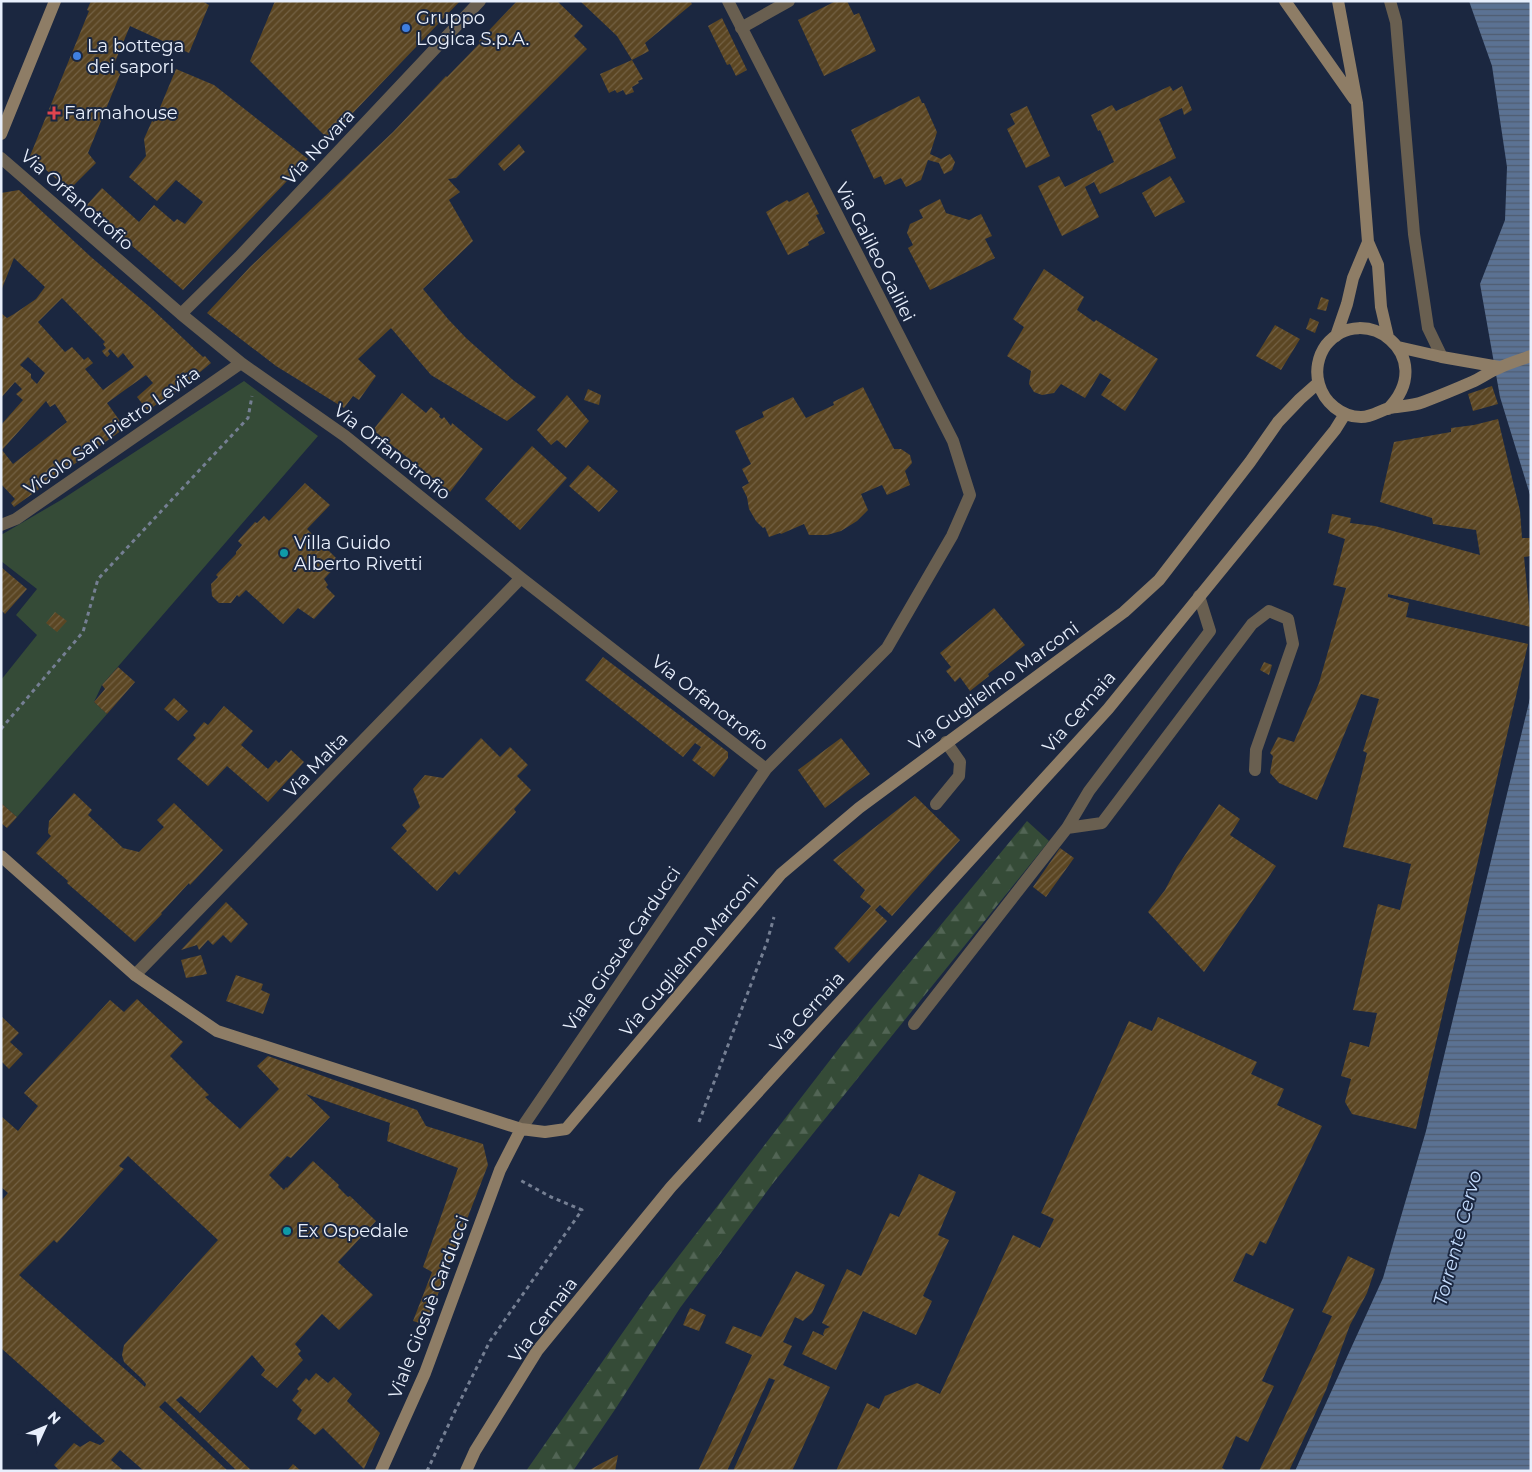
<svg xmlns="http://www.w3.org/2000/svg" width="1532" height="1472" viewBox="0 0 1532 1472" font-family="Montserrat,sans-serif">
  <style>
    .forest { fill: url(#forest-firs) }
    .garden { fill: #354b37 }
    .water { fill: url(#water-rules) }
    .building { fill: url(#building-hatch); fill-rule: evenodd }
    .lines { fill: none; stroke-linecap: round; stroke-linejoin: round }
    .path { stroke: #757f93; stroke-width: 3; stroke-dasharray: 4 4; stroke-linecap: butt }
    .lane { stroke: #695f50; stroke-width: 12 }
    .street { stroke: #695f50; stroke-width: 12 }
    .secondary { stroke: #8e7d66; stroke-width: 12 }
    .shop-dot { fill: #3f7fe0; stroke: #1b2740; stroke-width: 2 }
    .health-dot { fill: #e0444e; stroke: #1b2740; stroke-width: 2 }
    .culture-dot { fill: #0f9aa8; stroke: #1b2740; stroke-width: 2 }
    .labels { text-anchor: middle; stroke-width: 4; stroke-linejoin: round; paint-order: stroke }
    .poi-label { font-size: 18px; fill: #e8effc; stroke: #1b2740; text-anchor: start }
    .street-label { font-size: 18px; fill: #e8effc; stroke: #1b2740 }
    .water-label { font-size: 19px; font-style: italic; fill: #c4dcfd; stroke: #1b2740 }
  </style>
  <defs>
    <pattern id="forest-firs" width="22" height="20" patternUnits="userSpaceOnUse" patternTransform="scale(1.25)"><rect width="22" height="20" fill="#354b37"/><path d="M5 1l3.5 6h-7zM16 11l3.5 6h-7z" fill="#526555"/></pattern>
    <pattern id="water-rules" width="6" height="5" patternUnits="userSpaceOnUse" patternTransform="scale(1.25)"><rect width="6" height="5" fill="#5b7293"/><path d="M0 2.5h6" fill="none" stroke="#505d70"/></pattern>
    <pattern id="building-hatch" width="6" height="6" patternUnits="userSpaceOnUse" patternTransform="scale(1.25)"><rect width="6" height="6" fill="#5b4623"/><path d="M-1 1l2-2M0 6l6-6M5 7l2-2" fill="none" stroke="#736144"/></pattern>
  </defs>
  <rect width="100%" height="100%" fill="#1b2740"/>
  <!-- forest -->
  <path class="forest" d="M1027 821 1049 841 774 1182 680 1308 616 1408 573 1471H526L651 1292 844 1042Z"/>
  <!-- garden -->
  <path class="garden" d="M244 381 318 436 102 685 94 702 107 714 17 817 1 803V680L37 635 16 615 37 589 1 561V535L61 500Z"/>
  <!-- water -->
  <path class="water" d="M1469 1H1531V498L1500 397 1480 284 1505 220 1507 167 1492 66Z
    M1531 694V1471H1295L1383 1278 1426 1131Z"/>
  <!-- building -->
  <path class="building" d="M91 1H202L209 5 189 53 130 26 112 69 121 72 88 153 96 163 69 190 30 156 89 11 87 10Z
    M275 1H460L328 139 250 61Z
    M517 1H557L583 26 574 36 587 49 456 178 448 179 460 192 449 200 473 241 423 289 448 319 466 338 513 380 536 397 507 421 431 375 391 328 358 359 376 376 359 400 353 396 344 408 276 366 207 313 250 267 393 132 446 76 447 77 480 43 479 41Z
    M580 1H690L692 4 645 43 649 51 632 60 617 36Z
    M836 1H847L854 15 859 13 876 51 824 76 798 20Z
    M722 18 747 70 736 76 730 64 727 65 708 26Z
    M632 60 643 79 638 81 639 83 632 87 634 92 626 95 623 90 617 93 615 90 609 93 600 74Z
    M176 69 214 85 308 159 183 290 86 206 102 188 139 222 154 205 174 222 177 219 185 224 203 202 176 180 157 201 129 177 146 156 144 139 152 121 154 122Z
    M1170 86 1173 91 1182 86 1192 110 1184 115 1182 108 1159 119 1176 158 1100 194 1094 182 1085 187 1099 217 1062 236 1038 186 1059 176 1065 187 1114 162 1100 130 1098 131 1091 115 1112 105 1116 111Z
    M919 96 922 103H924L937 132 930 154 941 159 950 154 955 162 952 170 944 174 939 163 928 160 921 180 906 187 901 178 885 185 881 176 874 179 851 130Z
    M1027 106 1050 156 1026 168 1007 129 1015 124 1010 114Z
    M519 144 525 152 504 171 498 164Z
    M1170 176 1185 202 1155 217 1142 193Z
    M19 190 91 257 151 308 203 357 205 356 211 363 170 397 162 400 148 411 137 397 153 383 146 375 122 392 107 403 125 428 14 507 11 503 15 499 1 484V425L23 400 16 394 22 389 15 382 1 398V313L7 318 14 314 36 299 45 287 14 258 1 291V193ZM62 298 105 342 103 344 106 348 102 351 104 354 107 357 110 354 108 351 110 349 118 358 123 353 134 367 103 390 85 369 93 363 88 357 84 360 72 347 65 352 38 322ZM28 357 45 373 37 384 31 378V374L20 365ZM46 401 50 407 55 404 67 422 13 464 2 450Z
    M808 192 819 214 816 215 825 233 808 242 809 245 788 255 766 212 787 200 789 202Z
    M940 199 946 213 969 220 981 214 992 236 985 239 995 258 930 290 908 248 913 245 907 233 910 224 923 218 919 210Z
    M1044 269 1084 297 1077 310 1094 322 1096 320 1158 359 1125 411 1101 395 1111 380 1100 373 1085 398 1061 384 1054 393 1042 395 1034 392 1029 384 1031 371 1007 356 1024 327 1013 319Z
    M1321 297 1329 300 1326 311 1317 309Z
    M1310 318 1319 322 1315 333 1306 329Z
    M1275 325 1300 339 1281 370 1256 356Z
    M1492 386 1498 404 1473 411 1468 394Z
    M863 387 894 449H901L910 455 912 463 905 471 910 485 887 495 882 485 861 494 868 510 857 521 841 531 827 535H809L804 524 781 534 780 533 769 537 765 527 763 528 756 521 749 509 747 497 742 487 749 483 742 469 751 464 735 431 764 417 762 412 793 397 806 418 834 405 833 402Z
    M588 389 601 395 599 405 584 400Z
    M402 393 426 413 431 407 440 415 439 417 442 419 444 417 451 426 452 423 483 449 450 492 373 430Z
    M567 395 589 421 566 448 557 440 551 445 537 430Z
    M1498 419 1520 511 1522 538H1531V556L1524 557 1531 627 1388 594V597L1409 603 1406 617 1528 644 1416 1129 1352 1114 1345 1102 1351 1079 1341 1076 1350 1042 1369 1047 1377 1013 1353 1010 1378 904 1400 910 1411 864 1343 847 1367 753 1363 751 1379 699 1361 694 1317 800 1279 783 1270 773 1273 756 1270 753 1278 737 1294 742 1319 683 1346 588 1333 585 1345 539 1328 533 1332 514 1351 518 1350 523 1375 526 1480 555 1476 530 1433 524 1432 518 1380 502 1394 442 1451 432V428L1474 425Z
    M532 446 567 478 520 530 485 499Z
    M588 465 618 491 599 512 569 486Z
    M305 483 330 505 307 529 340 562 324 579 328 585 326 587 335 596 314 619 298 608 283 624 246 590 239 597 237 595 231 603H219L212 596 211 584 218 577 216 575 236 554V552L242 545 238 541 255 522 257 523 264 516 269 521Z
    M1 567 27 589 5 614 1 610Z
    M994 608 1025 645 988 674 989 676 970 691 960 677 955 682 946 671 951 667 940 653Z
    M55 612 67 621 57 632 46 623Z
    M603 657 728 752V758L714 777 692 760 701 747 695 743 683 757 585 680Z
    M1264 662 1272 665 1269 675 1260 670Z
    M118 667 135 682 107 714 94 702 105 689 102 685Z
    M174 698 188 711 178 721 164 709Z
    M224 706 253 731 241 745 268 769 276 760 279 763 291 750 304 762 268 802 227 766 208 786 177 759 196 738 193 735 204 722 208 725Z
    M481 738 500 757 510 747 528 765 517 776 531 790 514 809 516 812 459 875 455 871 437 891 391 848 407 831 402 825 420 807 413 789 425 775 443 778Z
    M841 738 870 774 825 808 798 770Z
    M74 793 92 810 88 815 123 848 139 852 164 827 157 820 174 803 223 850 190 885 189 883 166 908 161 913 162 914 135 942 67 883 68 881 36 853 51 836 48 833 49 821Z
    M915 796 960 840 892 916 880 905 875 910 887 921 849 963 834 948 871 906 860 897 865 890 833 860Z
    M1 803 17 817 7 828 1 823Z
    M1219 804 1240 819 1230 835 1276 866 1204 972 1148 912 1165 890 1177 867Z
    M1060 848 1074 858 1046 897 1033 887Z
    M226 902 248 924 231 943 223 935 213 945 208 940 199 950 197 945 181 950Z
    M201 955 207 974 186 978 181 960Z
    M236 975 263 984 261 990 270 994 263 1014 226 1001Z
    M137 999 183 1042 170 1056 209 1095 205 1097 240 1129 279 1089 257 1066 268 1056 417 1110 426 1126 483 1144 488 1165 426 1325 413 1321 432 1272 423 1267 458 1168 387 1141 390 1123 306 1094 330 1117 291 1158 287 1156 269 1175 284 1190 286 1187 287 1188 313 1161 339 1185 338 1187 348 1197 350 1196 376 1221 338 1262 373 1295 339 1330 322 1314 295 1344 301 1351 298 1354 303 1360 277 1388 261 1375 265 1370 252 1355 200 1413 181 1396 176 1400 252 1471H237L165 1401 159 1407 228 1471H144L120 1450 111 1460 124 1471H60L54 1465 74 1443 80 1447 90 1441 100 1445 105 1441 1 1348V1199L2 1200 8 1193 1 1187V1116L18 1131 38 1106 24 1093 110 1000 124 1012ZM128 1156 218 1240 124 1345 122 1355 124 1362 141 1378 146 1384 145 1387 19 1275 54 1240 57 1243 124 1169 119 1166Z
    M1 1016 19 1033 10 1042 23 1054 9 1069 1 1061Z
    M1158 1017 1257 1062 1251 1074 1284 1089 1277 1105 1322 1126 1266 1244 1260 1241 1253 1256 1246 1253 1233 1281 1294 1309 1262 1381 1274 1386 1248 1442 1236 1436 1222 1468 1228 1471H836L867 1403 879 1409 885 1396 917 1383 940 1394 1013 1235 1040 1248 1054 1219 1041 1213 1129 1021 1152 1031Z
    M919 1174 956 1192 938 1235 949 1240 923 1296 932 1301 916 1335 863 1311 836 1370 802 1354 813 1331 824 1336 823 1334 825 1329 830 1327 822 1323 847 1269 861 1276 890 1213 899 1217Z
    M1348 1256 1375 1269 1367 1293 1350 1325 1326 1390 1289 1471H1259L1332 1316 1322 1312Z
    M796 1271 825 1285 812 1313 803 1321 795 1317 783 1342 792 1346 783 1365 830 1387 792 1471H733L775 1380 769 1378 727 1471H698L752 1355 725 1343 733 1326 761 1337Z
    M690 1308 706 1315 699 1331 683 1325Z
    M316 1373 328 1383 334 1377 352 1394 347 1401 380 1433 364 1469 323 1428 315 1435 297 1419 302 1410 292 1400 299 1391 297 1389 306 1378 309 1381Z
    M618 1455 615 1471H588L602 1463Z
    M293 1464 301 1471H287Z"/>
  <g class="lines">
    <!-- path -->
    <path class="path" d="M1 729 83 632 98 579 248 418 252 396
      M699 1122 767 942 774 917
      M427 1471 455 1411 490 1341 582 1210 551 1197 518 1179"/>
    <!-- lane -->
    <path class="lane" d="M936 804 959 776 960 762 946 742"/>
    <!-- street -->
    <path class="street" d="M1390 1 1396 22 1414 234 1428 328 1442 357
      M741 28 789 1
      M1 158 181 314 241 363 345 436 521 578 766 769
      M181 314 239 257 480 1
      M1 525 16 519 241 363
      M1067 828 1102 823 1252 624 1269 611 1288 619 1293 644 1256 750 1255 770
      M135 975 521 578
      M914 1024 1067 828 1089 791 1210 631 1199 596
      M521 1129 766 769 887 648 952 536 970 495 953 441 728 1"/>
    <!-- secondary -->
    <path class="secondary" d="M1285 1 1354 99
      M1338 1 1357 103 1368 242 1378 265 1381 307 1388 337
      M1 134 55 1
      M1336 336 1347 304 1353 278 1368 242
      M1398 347 1442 357 1499 367
      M1388 409C1440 356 1363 299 1326 345 1318 356 1315 371 1319 384 1324 402 1341 417 1361 417 1372 417 1379 411 1389 408 1400 406 1412 406 1423 402 1439 396 1456 389 1472 382 1481 378 1489 372 1499 368 1509 363 1520 360 1531 356
      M1 856 135 975 217 1031 521 1129 545 1132 566 1129 781 874 859 808 1124 612 1159 580 1250 462 1278 422 1300 399 1318 383
      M381 1471 425 1373 500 1170 521 1129
      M466 1471 475 1451 537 1351 671 1187 1108 709 1335 430 1345 414"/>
  </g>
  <!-- markers -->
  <g class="shop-dot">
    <circle cx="406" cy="28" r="5"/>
    <circle cx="77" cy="56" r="5"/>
  </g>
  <path class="health-dot" d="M51.5 105.5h5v5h5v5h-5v5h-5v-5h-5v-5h5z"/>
  <g class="culture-dot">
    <circle cx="284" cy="553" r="5"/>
    <circle cx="287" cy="1231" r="5"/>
  </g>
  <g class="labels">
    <!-- poi labels -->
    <g class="poi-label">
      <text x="416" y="24">Gruppo<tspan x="416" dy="21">Logica S.p.A.</tspan></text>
      <text x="87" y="52">La bottega<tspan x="87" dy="21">dei sapori</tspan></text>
      <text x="64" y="119">Farmahouse</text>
      <text x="294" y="549">Villa Guido<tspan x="294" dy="21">Alberto Rivetti</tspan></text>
      <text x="297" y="1237">Ex Ospedale</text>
    </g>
    <!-- street labels -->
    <g class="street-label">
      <text transform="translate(319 147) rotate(-47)" y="6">Via Novara</text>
      <text transform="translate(77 200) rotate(41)" y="6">Via Orfanotrofio</text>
      <text transform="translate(875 252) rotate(63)" y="6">Via Galileo Galilei</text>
      <text transform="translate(112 431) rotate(-35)" y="6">Vicolo San Pietro Levita</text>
      <text transform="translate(392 452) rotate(38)" y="6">Via Orfanotrofio</text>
      <text transform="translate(994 686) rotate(-36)" y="6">Via Guglielmo Marconi</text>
      <text transform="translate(710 703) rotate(38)" y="6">Via Orfanotrofio</text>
      <text transform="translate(1079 712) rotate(-49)" y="6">Via Cernaia</text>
      <text transform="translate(316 765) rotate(-46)" y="6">Via Malta</text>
      <text transform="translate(622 949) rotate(-56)" y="6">Viale Giosuè Carducci</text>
      <text transform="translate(689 956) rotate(-50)" y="6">Via Guglielmo Marconi</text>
      <text transform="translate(807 1012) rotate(-48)" y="6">Via Cernaia</text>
      <text transform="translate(429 1307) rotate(-69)" y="6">Viale Giosuè Carducci</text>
      <text transform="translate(543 1320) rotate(-53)" y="6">Via Cernaia</text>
    </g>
    <!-- water labels -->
    <g class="water-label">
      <text transform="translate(1457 1238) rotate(-75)" y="7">Torrente Cervo</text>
    </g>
  </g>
  <!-- border -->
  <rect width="1532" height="1472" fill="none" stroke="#e8effc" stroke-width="5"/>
  <!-- north arrow -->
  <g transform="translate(45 1427) rotate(46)" stroke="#1b2740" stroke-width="4" paint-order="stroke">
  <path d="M0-4L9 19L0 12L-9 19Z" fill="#e8effc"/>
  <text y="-8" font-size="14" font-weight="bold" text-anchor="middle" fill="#e8effc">N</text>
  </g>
</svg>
